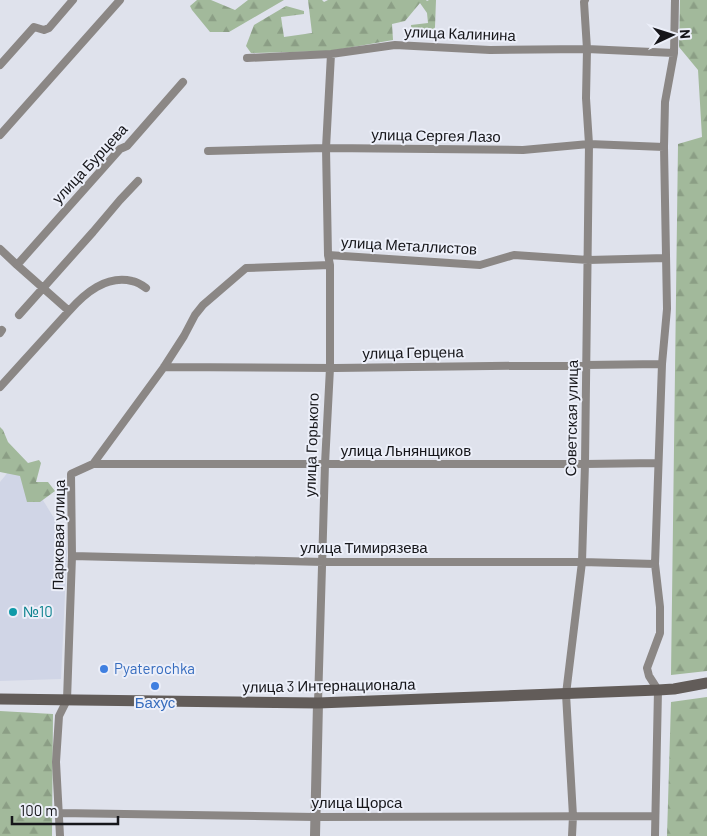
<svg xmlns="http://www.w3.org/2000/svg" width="707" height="836" viewBox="0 0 707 836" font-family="Barlow,sans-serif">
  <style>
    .built { fill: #d0d5e6 }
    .forest { fill: url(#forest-firs) }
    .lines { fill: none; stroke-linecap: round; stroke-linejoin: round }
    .minor { stroke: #8b8785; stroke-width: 8 }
    .tertiary { stroke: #8b8785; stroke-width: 10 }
    .secondary { stroke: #625c59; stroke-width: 11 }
    .culture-dot { fill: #0f9aa8; stroke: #eceff9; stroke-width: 2 }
    .shop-dot { fill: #3f7fe0; stroke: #eceff9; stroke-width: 2 }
    .labels { text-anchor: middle; stroke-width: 4; stroke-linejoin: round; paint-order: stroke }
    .street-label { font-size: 15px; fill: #16161a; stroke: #eceff9 }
    .culture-label { font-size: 15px; fill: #0d838f; stroke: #eceff9; text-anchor: start }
    .shop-label { font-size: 15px; fill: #366cbe; stroke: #eceff9; text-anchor: start }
  </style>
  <defs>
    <pattern id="forest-firs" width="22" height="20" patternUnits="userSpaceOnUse" patternTransform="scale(1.25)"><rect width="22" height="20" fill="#a2b99b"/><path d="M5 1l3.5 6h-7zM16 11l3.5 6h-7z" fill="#8b9e85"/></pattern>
  </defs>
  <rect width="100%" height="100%" fill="#dfe2ec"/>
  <!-- built -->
  <path class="built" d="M14 465 33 484 57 523 67 551 61 679 0 681V482Z"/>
  <!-- forest -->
  <path class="forest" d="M197 0H211L235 10 248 0H284L229 32H210L192 10 190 6Z
    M308 0H322L324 2 328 0H426L427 1 429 0H436L435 27 431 38 425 39 421 36H412L411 25 428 23 427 13 420 3 405 21 392 24 393 40 330 51 251 53 246 46 254 25 286 6 304 11V14L281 17 284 37 312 33Z
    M680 0H707V671L671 675 678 144 702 137 698 70 679 47Z
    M0 427 3 430 8 442 28 463 39 460 41 463 36 482H48L55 491 40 502H27L20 476 0 472Z
    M707 697V836H667L671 702Z
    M0 711 53 714 52 836H0Z"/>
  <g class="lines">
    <!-- minor -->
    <path class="minor" d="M247 58 331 54 395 45 490 50 587 49 674 53
      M0 65 34 27 44 30 49 28 73 0
      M0 135 120 0
      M208 151 326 148 523 150 589 144 664 147
      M0 249 17 265 69 311 0 387
      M328 255 480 265 514 255 588 260 666 258
      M17 265 120 149 127 146 183 82
      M69 311C85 293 106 275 132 281 137 282 142 285 146 288
      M19 315 93 232 120 200 138 181
      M0 333 2 330
      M164 367 335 368 662 364
      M93 464H585L658 463
      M72 556 323 562H582L655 564
      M318 703 325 464 330 368V265L328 255 326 148 331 54
      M59 813 315 817 655 816
      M60 836 56 762 59 716 67 700 72 556 71 474 93 464 164 367 184 336 195 315 203 305 246 268 330 265
      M572 836 573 816 566 694 582 562 585 464 589 144 586 98 587 49 584 2 585 0
      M655 836 658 690 649 676 647 668 660 633V607L655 564 662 364 667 309 664 147 665 102 674 53 675 0"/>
    <!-- tertiary -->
    <path class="tertiary" d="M315 836 318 703"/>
    <!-- secondary -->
    <path class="secondary" d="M0 699 318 703 658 690 674 689 707 683"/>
  </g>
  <!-- markers -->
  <circle class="culture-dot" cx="13" cy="612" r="5"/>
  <g class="shop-dot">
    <circle cx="104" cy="669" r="5"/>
    <circle cx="155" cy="686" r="5"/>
  </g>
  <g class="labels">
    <!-- street labels -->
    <g class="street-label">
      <text transform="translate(460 34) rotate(2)" y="5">улица Калинина</text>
      <text transform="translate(436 136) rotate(1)" y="5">улица Сергея Лазо</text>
      <text transform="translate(90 164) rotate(-47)" y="5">улица Бурцева</text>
      <text transform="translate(409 246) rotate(3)" y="5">улица Металлистов</text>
      <text transform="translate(413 353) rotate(-1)" y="5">улица Герцена</text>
      <text transform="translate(572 418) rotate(-89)" y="5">Советская улица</text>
      <text transform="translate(312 445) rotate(-88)" y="5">улица Горького</text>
      <text x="406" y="456">улица Льнянщиков</text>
      <text transform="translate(59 535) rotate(-89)" y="5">Парковая улица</text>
      <text x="364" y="553">улица Тимирязева</text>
      <text transform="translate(329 686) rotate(-1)" y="5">улица 3 Интернационала</text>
      <text x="357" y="808">улица Щорса</text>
    </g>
    <!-- culture labels -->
    <g class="culture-label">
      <text x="23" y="617">№10</text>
    </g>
    <!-- shop labels -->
    <g class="shop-label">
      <text x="114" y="674">Pyaterochka</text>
      <text x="155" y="708" text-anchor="middle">Бахус</text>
    </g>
  </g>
  <!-- north arrow -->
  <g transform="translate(672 35) rotate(86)" stroke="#eceff9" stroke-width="4" paint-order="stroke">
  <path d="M0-4L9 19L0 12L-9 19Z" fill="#16161a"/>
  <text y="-8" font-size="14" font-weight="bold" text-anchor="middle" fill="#16161a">N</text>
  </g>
  <!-- scale -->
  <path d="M12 816v8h106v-8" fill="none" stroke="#16161a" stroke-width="2.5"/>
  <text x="20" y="816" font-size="15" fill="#16161a" stroke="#eceff9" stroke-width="4" paint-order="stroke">100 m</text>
</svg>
